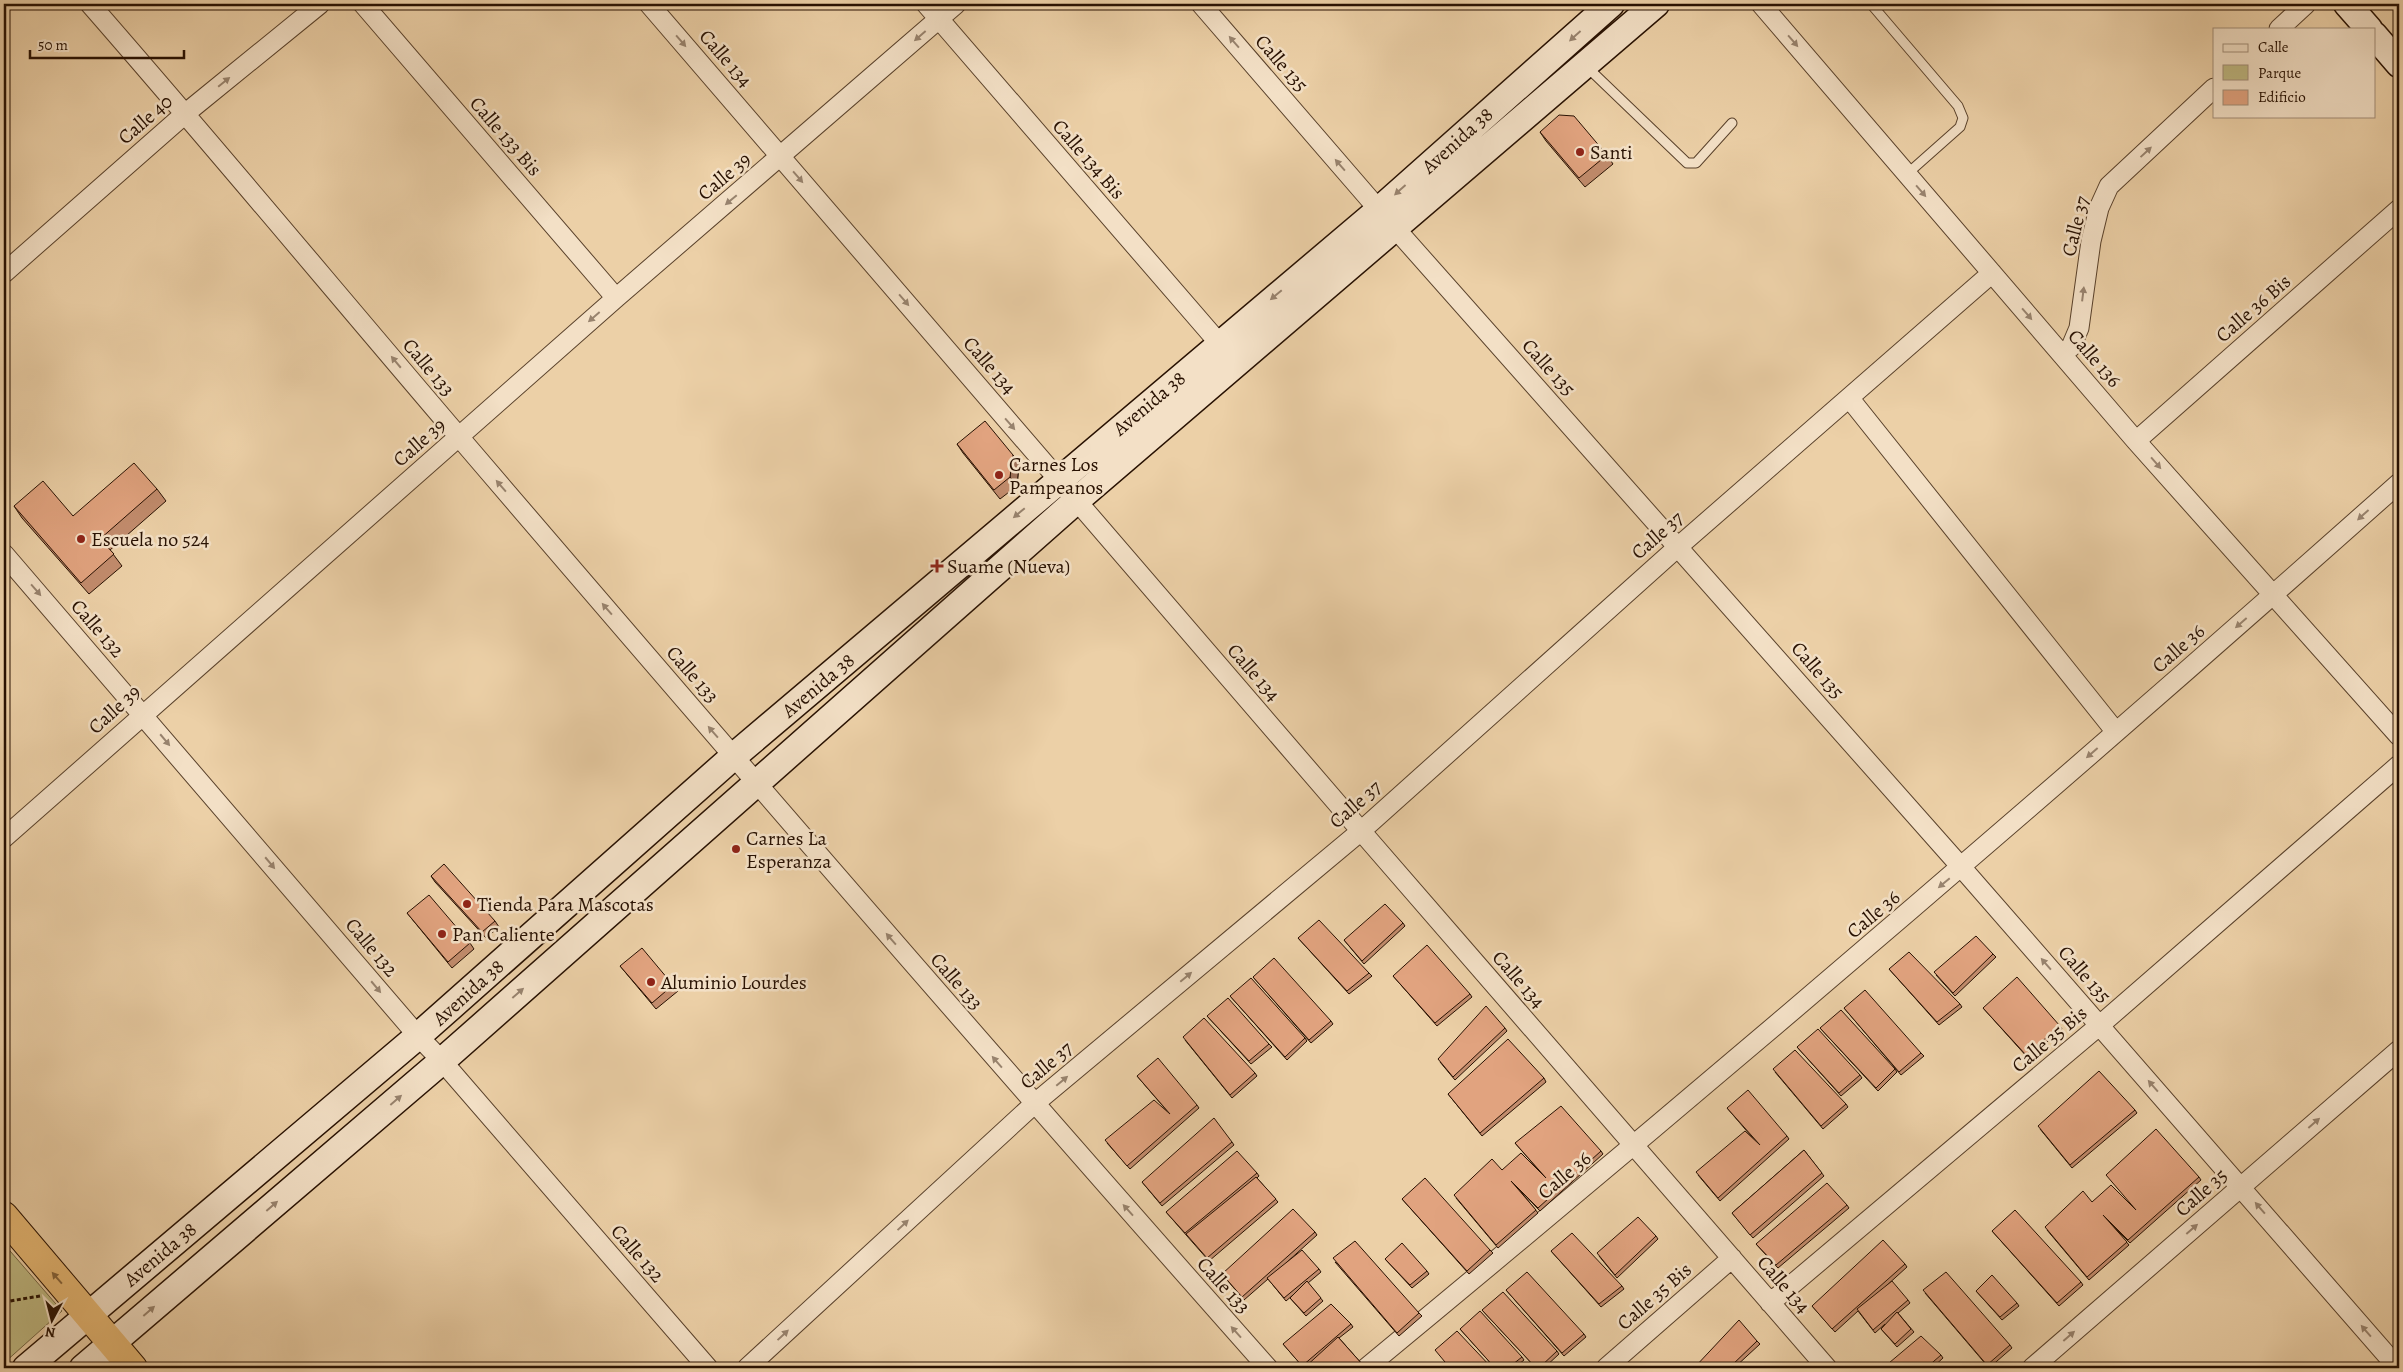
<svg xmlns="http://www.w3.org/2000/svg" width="2403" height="1372" viewBox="0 0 2403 1372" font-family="Alegreya,serif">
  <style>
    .green { fill: #bfb982; stroke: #746542 }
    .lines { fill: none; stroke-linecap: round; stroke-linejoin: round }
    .lane-casing { stroke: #59412b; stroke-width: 11 }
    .street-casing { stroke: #59412b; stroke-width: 21 }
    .secondary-casing { stroke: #281102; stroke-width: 29 }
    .highway-casing { stroke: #281102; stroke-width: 30 }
    .path { stroke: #281102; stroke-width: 3; stroke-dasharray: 4 2.5; stroke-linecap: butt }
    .lane { stroke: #f3e0c6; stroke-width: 9 }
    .street { stroke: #f3e0c6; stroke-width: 19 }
    .secondary { stroke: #f3e0c6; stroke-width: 26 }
    .highway { stroke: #e6b874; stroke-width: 28 }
    .wall { fill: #c28c6d; stroke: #281102 }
    .shaded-wall { fill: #9e7259; stroke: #281102 }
    .building { fill: #e1a37f; stroke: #281102 }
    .oneway { fill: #98836e }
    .oneway2 { fill: #87643b }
    .poi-dot { fill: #8f2418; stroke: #f3e0c6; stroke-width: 2 }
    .labels { text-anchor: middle; stroke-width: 5; stroke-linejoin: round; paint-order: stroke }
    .street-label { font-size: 20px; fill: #281102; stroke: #f3e0c6 }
    .poi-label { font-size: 20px; fill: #281102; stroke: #f3e0c6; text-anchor: start }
  </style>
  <rect width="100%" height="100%" fill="#ecd0a7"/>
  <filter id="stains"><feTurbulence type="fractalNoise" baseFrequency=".004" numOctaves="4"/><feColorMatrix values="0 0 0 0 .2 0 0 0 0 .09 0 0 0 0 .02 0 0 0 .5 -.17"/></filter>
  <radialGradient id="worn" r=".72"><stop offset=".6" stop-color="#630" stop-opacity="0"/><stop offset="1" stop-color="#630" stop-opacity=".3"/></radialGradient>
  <!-- green -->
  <path class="green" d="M4 1244 62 1311 4 1363Z"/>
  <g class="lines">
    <defs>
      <path id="lane" d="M1871 4 1958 106 1963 118 1960 127 1907 174
        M1587 67 1687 163H1696L1732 123"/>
      <path id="street" d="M90 4C215 147 336 293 460 438 727 750 996 1061 1268 1368
        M363 4 616 298
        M649 4 1361 831 1827 1368
        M926 4 1219 343
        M1201 4 1379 210 1962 868 2398 1368
        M1761 4 2136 441 2399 736
        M2279 29 2306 4
        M4 273 186 113 320 4
        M2062 354 2071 347 2079 328 2091 241 2099 208 2109 186 2214 88
        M1850 399 2116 732
        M2136 441 2399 209
        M4 554 418 1036 442 1061 708 1368
        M4 838 616 298 956 4
        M1770 1303 2100 1025 2399 765
        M747 1368 1034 1104 1361 831 1679 546 1992 273
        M1366 1368C1716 1079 2061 784 2399 483
        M1606 1368 1732 1258
        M2032 1368 2399 1050"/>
      <path id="secondary" d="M2347 4 2369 29
        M2374 35 2399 64
        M26 1368 418 1036 734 756 1379 210 1611 4
        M83 1368 442 1061 1077 500 1656 4"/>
      <path id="highway" d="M4 1216 133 1368"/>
    </defs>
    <!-- lane casing -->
    <use href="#lane" class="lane-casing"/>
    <!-- street casing -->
    <use href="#street" class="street-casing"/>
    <!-- secondary casing -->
    <use href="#secondary" class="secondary-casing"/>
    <!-- highway casing -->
    <use href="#highway" class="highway-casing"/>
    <!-- path -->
    <path class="path" d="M4 1302 40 1296"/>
    <!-- lane -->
    <use href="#lane" class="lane"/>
    <!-- street -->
    <use href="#street" class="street"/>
    <!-- secondary -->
    <use href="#secondary" class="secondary"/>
    <!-- highway -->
    <use href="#highway" class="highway"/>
  </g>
  <!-- wall -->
  <path class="wall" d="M1540 132 1607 155 1613 164 1585 187 1546 141Z
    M957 444 1019 464 1017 486 1000 499 963 453Z
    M157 489 166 501 110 550 122 566 89 594 22 518 14 506 73 516Z
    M431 876 495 921 499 927 486 938 435 882Z
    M407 913 470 943 474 949 452 968Z
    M1403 923 1405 926 1364 964 1344 940Z
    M1298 938 1369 973 1372 976 1349 994Z
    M1993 954 1996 957 1955 996 1936 975Z
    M620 966 673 985 678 991 656 1009 625 972Z
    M1889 969 1960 1004 1962 1007 1939 1025Z
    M1393 976 1470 994 1472 997 1437 1026Z
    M1253 977 1331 1021 1333 1024 1311 1043Z
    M1230 996 1305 1038 1307 1041 1287 1060Z
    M1844 1008 1921 1053 1924 1056 1901 1075Z
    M1983 1008 2060 1026 2062 1029 2028 1058Z
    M1207 1016 1269 1044 1272 1047 1251 1064Z
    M1505 1028 1507 1031 1455 1080 1440 1062Z
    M1820 1028 1895 1069 1897 1072 1878 1091Z
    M1185 1040 1255 1073 1257 1076 1232 1098Z
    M1797 1047 1860 1075 1862 1078 1841 1096Z
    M1775 1072 1846 1104 1848 1107 1823 1129Z
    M1137 1076 1197 1105 1199 1108 1130 1169 1107 1143 1167 1111Z
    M1544 1078 1546 1082 1482 1136 1448 1094Z
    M1727 1108 1787 1136 1789 1139 1720 1201 1698 1175 1757 1143Z
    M2135 1110 2137 1113 2072 1168 2040 1129Z
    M1232 1142 1234 1145 1162 1206 1142 1182Z
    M1515 1143 1601 1151 1603 1154 1540 1211 1518 1188 1538 1213 1498 1248 1456 1198 1502 1170 1542 1174Z
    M1804 1150 1824 1176 1753 1238 1732 1213Z
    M1257 1173 1259 1176 1257 1178 1278 1202 1209 1261 1187 1236 1166 1212Z
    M2199 1177 2201 1180 2130 1243 2110 1223 2129 1245 2089 1280 2047 1230 2092 1202 2132 1206Z
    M1402 1199 1490 1250 1493 1253 1469 1274Z
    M1847 1205 1849 1208 1778 1268 1756 1244Z
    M1992 1231 2081 1282 2083 1285 2059 1306Z
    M1315 1232 1317 1235 1286 1263 1319 1269 1321 1272 1308 1283 1323 1301 1306 1316 1290 1298 1293 1295 1286 1301 1268 1279 1244 1300 1222 1274Z
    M1656 1236 1658 1239 1617 1278 1599 1256Z
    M1551 1251 1622 1286 1624 1289 1601 1307Z
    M1385 1259 1427 1271 1429 1274 1412 1288Z
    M1335 1262 1419 1313 1422 1316 1399 1336Z
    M1905 1264 1907 1267 1885 1287 1908 1300 1910 1303 1898 1313 1914 1332 1897 1347 1881 1329 1885 1324 1875 1333 1858 1311 1835 1332 1812 1306Z
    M1506 1290 1584 1334 1586 1337 1564 1356Z
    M1976 1291 2017 1303 2019 1306 2002 1320Z
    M1925 1293 2010 1345 2012 1348 1989 1368Z
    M1482 1310 1557 1351 1559 1354 1544 1368H1536Z
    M1351 1324 1353 1327 1339 1338 1362 1364 1364 1367 1363 1368H1304L1283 1344Z
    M1460 1329 1522 1357 1524 1360 1514 1368H1495Z
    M1757 1341 1760 1344 1734 1368H1694Z
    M1941 1355 1943 1358 1932 1368H1883Z"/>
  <!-- shaded-wall -->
  <path class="shaded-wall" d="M1013 455 1019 464 1017 486 1010 477Z"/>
  <!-- building -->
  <path class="building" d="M1559 115 1574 116 1607 155 1579 178 1540 132Z
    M985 421 1013 455 1010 477 994 490 957 444Z
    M134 463 157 489 100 539 114 554 81 583 14 506 43 481 73 516Z
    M444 864 495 921 482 932 431 876Z
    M429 895 470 943 448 962 407 913Z
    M1385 904 1403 923 1362 961 1344 940Z
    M1319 920 1369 973 1347 991 1298 938Z
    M1976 936 1993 954 1953 993 1934 972Z
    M1427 945 1470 994 1435 1023 1393 976Z
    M642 948 673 985 652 1003 620 966Z
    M1909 952 1960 1004 1937 1022 1889 969Z
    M1274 958 1331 1021 1309 1040 1253 977Z
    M2017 977 2060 1026 2026 1055 1983 1008Z
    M1251 978 1305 1038 1285 1057 1230 996Z
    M1865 990 1921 1053 1899 1072 1844 1008Z
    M1228 998 1269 1044 1249 1061 1207 1016Z
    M1486 1006 1505 1028 1453 1077 1438 1059Z
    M1841 1010 1895 1069 1876 1088 1820 1028Z
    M1204 1018 1255 1073 1230 1095 1183 1037Z
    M1818 1029 1860 1075 1839 1093 1797 1047Z
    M1508 1039 1544 1078 1480 1133 1448 1094Z
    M1795 1050 1846 1104 1821 1126 1773 1069Z
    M1158 1058 1197 1105 1127 1166 1105 1140 1154 1100 1170 1114 1137 1076Z
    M2099 1071 2135 1110 2070 1165 2038 1126Z
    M1748 1090 1787 1136 1718 1198 1696 1172 1745 1131 1760 1145 1727 1108Z
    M1561 1106 1601 1151 1538 1208 1511 1181 1536 1210 1496 1245 1454 1195 1492 1159 1502 1170 1521 1153 1546 1178 1515 1143Z
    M1214 1118 1232 1142 1160 1203 1142 1182Z
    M2156 1129 2199 1177 2128 1240 2103 1215 2127 1242 2087 1277 2045 1227 2083 1191 2092 1202 2111 1185 2136 1210 2106 1175Z
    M1804 1150 1822 1173 1750 1235 1732 1213Z
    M1237 1151 1257 1173 1185 1233 1166 1212Z
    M1256 1177 1276 1199 1207 1258 1186 1234Z
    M1425 1178 1490 1250 1467 1271 1402 1199Z
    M1827 1183 1847 1205 1776 1265 1756 1244Z
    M1293 1209 1315 1232 1242 1297 1222 1274Z
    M2015 1210 2081 1282 2057 1303 1992 1231Z
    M1638 1217 1656 1236 1615 1275 1597 1253Z
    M1572 1233 1622 1286 1599 1304 1551 1251Z
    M1883 1240 1905 1264 1832 1329 1812 1306Z
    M1355 1241 1419 1313 1397 1333 1333 1258Z
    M1402 1243 1427 1271 1410 1285 1385 1259Z
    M1302 1250 1319 1269 1284 1298 1267 1278Z
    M1527 1272 1584 1334 1562 1353 1506 1290Z
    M1946 1272 2010 1345 1987 1365 1923 1290Z
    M1992 1275 2017 1303 2000 1317 1976 1291Z
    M1307 1281 1321 1298 1304 1313 1290 1298Z
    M1892 1281 1908 1300 1873 1330 1857 1309Z
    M1503 1292 1557 1351 1539 1368H1536L1482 1310Z
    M1331 1304 1351 1324 1302 1366 1283 1344Z
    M1480 1311 1522 1357 1508 1368H1495L1460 1329Z
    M1897 1312 1911 1329 1895 1344 1881 1329Z
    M1739 1320 1757 1341 1729 1368H1694Z
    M1457 1331 1492 1368H1450L1435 1350Z
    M1921 1336 1941 1355 1926 1368H1883Z
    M1338 1337 1362 1364 1357 1368H1304Z"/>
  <!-- one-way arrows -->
  <defs><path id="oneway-solid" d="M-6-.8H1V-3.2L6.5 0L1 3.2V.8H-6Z" transform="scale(1.25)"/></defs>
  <g class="oneway">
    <use href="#oneway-solid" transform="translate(920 36) rotate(139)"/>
    <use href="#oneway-solid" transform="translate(1575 36) rotate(138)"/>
    <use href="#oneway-solid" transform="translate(681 41) rotate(49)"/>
    <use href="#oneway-solid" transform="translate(1793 41) rotate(49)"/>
    <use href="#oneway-solid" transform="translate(1234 42) rotate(-131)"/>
    <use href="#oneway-solid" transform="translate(224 82) rotate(-39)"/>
    <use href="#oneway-solid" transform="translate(2146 152) rotate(-43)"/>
    <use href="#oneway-solid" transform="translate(1340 165) rotate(-131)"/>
    <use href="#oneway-solid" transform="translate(798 177) rotate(49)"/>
    <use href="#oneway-solid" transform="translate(1400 190) rotate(138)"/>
    <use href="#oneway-solid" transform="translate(1921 191) rotate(49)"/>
    <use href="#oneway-solid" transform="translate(731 200) rotate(140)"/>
    <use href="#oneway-solid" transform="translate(2083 294) rotate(-83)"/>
    <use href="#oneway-solid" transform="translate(1276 295) rotate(140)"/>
    <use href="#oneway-solid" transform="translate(904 300) rotate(49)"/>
    <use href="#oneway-solid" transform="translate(2027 314) rotate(49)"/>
    <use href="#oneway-solid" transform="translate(594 317) rotate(139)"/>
    <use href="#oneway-solid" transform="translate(396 362) rotate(-130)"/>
    <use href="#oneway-solid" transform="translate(1010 424) rotate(49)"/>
    <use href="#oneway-solid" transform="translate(2156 463) rotate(49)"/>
    <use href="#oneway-solid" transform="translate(501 486) rotate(-131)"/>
    <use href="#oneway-solid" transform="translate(1019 513) rotate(140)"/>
    <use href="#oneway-solid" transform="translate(2363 515) rotate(138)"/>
    <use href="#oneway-solid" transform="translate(36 590) rotate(49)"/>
    <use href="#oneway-solid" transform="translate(607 609) rotate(-131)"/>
    <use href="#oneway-solid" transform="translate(2241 623) rotate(139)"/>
    <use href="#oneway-solid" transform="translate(713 732) rotate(-131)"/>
    <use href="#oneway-solid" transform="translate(165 740) rotate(50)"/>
    <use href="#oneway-solid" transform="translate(2092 753) rotate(139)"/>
    <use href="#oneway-solid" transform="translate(270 863) rotate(50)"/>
    <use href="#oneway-solid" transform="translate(1944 883) rotate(140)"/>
    <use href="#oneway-solid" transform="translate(891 939) rotate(-131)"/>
    <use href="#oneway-solid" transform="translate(2046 964) rotate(-131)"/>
    <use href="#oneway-solid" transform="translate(1186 977) rotate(-40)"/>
    <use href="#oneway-solid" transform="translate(376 987) rotate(50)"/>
    <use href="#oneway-solid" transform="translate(518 993) rotate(-41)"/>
    <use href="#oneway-solid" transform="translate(997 1062) rotate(-131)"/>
    <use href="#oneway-solid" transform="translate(1062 1081) rotate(-40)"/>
    <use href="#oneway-solid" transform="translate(2153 1086) rotate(-131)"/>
    <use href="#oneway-solid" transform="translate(396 1100) rotate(-41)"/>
    <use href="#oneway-solid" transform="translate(2314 1123) rotate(-41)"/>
    <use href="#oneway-solid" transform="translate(272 1206) rotate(-41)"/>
    <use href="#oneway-solid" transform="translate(2260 1208) rotate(-131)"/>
    <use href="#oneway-solid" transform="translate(1128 1210) rotate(-132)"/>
    <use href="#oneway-solid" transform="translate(903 1225) rotate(-43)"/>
    <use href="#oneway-solid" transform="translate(2192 1229) rotate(-41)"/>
    <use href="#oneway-solid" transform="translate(149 1311) rotate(-41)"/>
    <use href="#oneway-solid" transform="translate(2366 1331) rotate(-131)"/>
    <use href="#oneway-solid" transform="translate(1236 1332) rotate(-132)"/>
    <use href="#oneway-solid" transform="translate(783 1335) rotate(-43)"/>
    <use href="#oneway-solid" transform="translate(2069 1336) rotate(-41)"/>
  </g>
  <use class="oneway2" href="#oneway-solid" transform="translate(57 1278) rotate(-131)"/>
  <!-- markers -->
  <g class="poi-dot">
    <circle cx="1580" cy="152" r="5"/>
    <circle cx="999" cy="475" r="5"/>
    <circle cx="81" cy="539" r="5"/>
    <path d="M934.5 558.5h5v5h5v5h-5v5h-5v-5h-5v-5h5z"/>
    <circle cx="736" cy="849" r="5"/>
    <circle cx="467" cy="904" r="5"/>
    <circle cx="442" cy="934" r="5"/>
    <circle cx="651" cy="982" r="5"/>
  </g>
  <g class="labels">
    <!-- street labels -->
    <g class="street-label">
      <text transform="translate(726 58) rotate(49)" y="7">Calle 134</text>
      <text transform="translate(1282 63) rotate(49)" y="7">Calle 135</text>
      <text transform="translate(145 119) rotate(-41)" y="7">Calle 40</text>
      <text transform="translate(506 136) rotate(49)" y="7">Calle 133 Bis</text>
      <text transform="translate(1457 140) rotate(-42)" y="7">Avenida 38</text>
      <text transform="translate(1089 159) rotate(49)" y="7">Calle 134 Bis</text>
      <text transform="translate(724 176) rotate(-40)" y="7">Calle 39</text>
      <text transform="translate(2075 226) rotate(-76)" y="7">Calle 37</text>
      <text transform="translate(2253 308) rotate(-41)" y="7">Calle 36 Bis</text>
      <text transform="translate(2095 358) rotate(49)" y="7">Calle 136</text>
      <text transform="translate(990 365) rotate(49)" y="7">Calle 134</text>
      <text transform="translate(429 367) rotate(50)" y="7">Calle 133</text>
      <text transform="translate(1549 367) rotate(48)" y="7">Calle 135</text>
      <text transform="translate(1149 403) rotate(-40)" y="7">Avenida 38</text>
      <text transform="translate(419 442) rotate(-41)" y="7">Calle 39</text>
      <text transform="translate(1657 535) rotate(-41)" y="7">Calle 37</text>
      <text transform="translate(98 628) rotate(49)" y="7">Calle 132</text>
      <text transform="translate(2178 648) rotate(-41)" y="7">Calle 36</text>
      <text transform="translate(1818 670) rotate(49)" y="7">Calle 135</text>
      <text transform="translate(1254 672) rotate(49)" y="7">Calle 134</text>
      <text transform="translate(693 674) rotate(49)" y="7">Calle 133</text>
      <text transform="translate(818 685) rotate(-40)" y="7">Avenida 38</text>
      <text transform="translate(114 709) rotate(-42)" y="7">Calle 39</text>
      <text transform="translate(1355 804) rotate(-41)" y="7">Calle 37</text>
      <text transform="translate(1873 914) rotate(-40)" y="7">Calle 36</text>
      <text transform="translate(372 947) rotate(50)" y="7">Calle 132</text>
      <text transform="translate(2085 974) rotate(49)" y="7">Calle 135</text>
      <text transform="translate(1519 979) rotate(49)" y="7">Calle 134</text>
      <text transform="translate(957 981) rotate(49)" y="7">Calle 133</text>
      <text transform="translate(468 992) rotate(-42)" y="7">Avenida 38</text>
      <text transform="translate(2049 1039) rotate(-40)" y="7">Calle 35 Bis</text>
      <text transform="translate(1046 1065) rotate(-40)" y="7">Calle 37</text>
      <text transform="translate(1564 1175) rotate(-40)" y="7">Calle 36</text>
      <text transform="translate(2201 1192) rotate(-41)" y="7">Calle 35</text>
      <text transform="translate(638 1253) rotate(49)" y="7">Calle 132</text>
      <text transform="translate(160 1254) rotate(-40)" y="7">Avenida 38</text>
      <text transform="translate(1784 1284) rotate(49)" y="7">Calle 134</text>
      <text transform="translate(1224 1285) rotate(48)" y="7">Calle 133</text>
      <text transform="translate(1654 1296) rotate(-41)" y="7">Calle 35 Bis</text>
    </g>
    <!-- poi labels -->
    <g class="poi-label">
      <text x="1590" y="159">Santi</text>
      <text x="1009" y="471">Carnes Los<tspan x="1009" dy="23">Pampeanos</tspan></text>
      <text x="91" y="546">Escuela no 524</text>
      <text x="947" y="573">Suame (Nueva)</text>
      <text x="746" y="845">Carnes La<tspan x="746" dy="23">Esperanza</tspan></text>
      <text x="477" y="911">Tienda Para Mascotas</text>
      <text x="452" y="941">Pan Caliente</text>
      <text x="661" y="989">Aluminio Lourdes</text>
    </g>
  </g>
  <!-- margin -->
  <rect width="2403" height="1372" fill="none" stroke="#ecd0a7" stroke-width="20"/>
  <rect x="5" y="5" width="2393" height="1362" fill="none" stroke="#281102" stroke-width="2.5"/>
  <rect x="10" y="10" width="2383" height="1352" fill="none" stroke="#281102"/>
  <!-- legend -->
  <rect x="2213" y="28" width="162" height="90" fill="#f3e0c6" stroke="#a28d78"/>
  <rect x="2223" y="44" width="25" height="8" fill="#f3e0c6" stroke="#a28d78"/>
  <text x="2258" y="52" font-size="15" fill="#281102">Calle</text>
  <rect x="2223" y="65" width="25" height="15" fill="#bfb982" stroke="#a28d78"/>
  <text x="2258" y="78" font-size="15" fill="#281102">Parque</text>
  <rect x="2223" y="90" width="25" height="15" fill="#e1a37f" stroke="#a28d78"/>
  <text x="2258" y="102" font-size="15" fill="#281102">Edificio</text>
  <!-- north arrow -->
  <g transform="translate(52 1320) rotate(187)" stroke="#f3e0c6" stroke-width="4" paint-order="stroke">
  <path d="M0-4L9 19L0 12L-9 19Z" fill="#281102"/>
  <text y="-8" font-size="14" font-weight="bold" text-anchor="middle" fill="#281102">N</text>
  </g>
  <!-- scale -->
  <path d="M30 50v8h154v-8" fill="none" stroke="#281102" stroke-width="2.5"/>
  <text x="38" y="50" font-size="15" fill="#281102" stroke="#f3e0c6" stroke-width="4" paint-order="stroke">50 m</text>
  <rect width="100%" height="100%" filter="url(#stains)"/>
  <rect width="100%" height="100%" fill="url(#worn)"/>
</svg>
